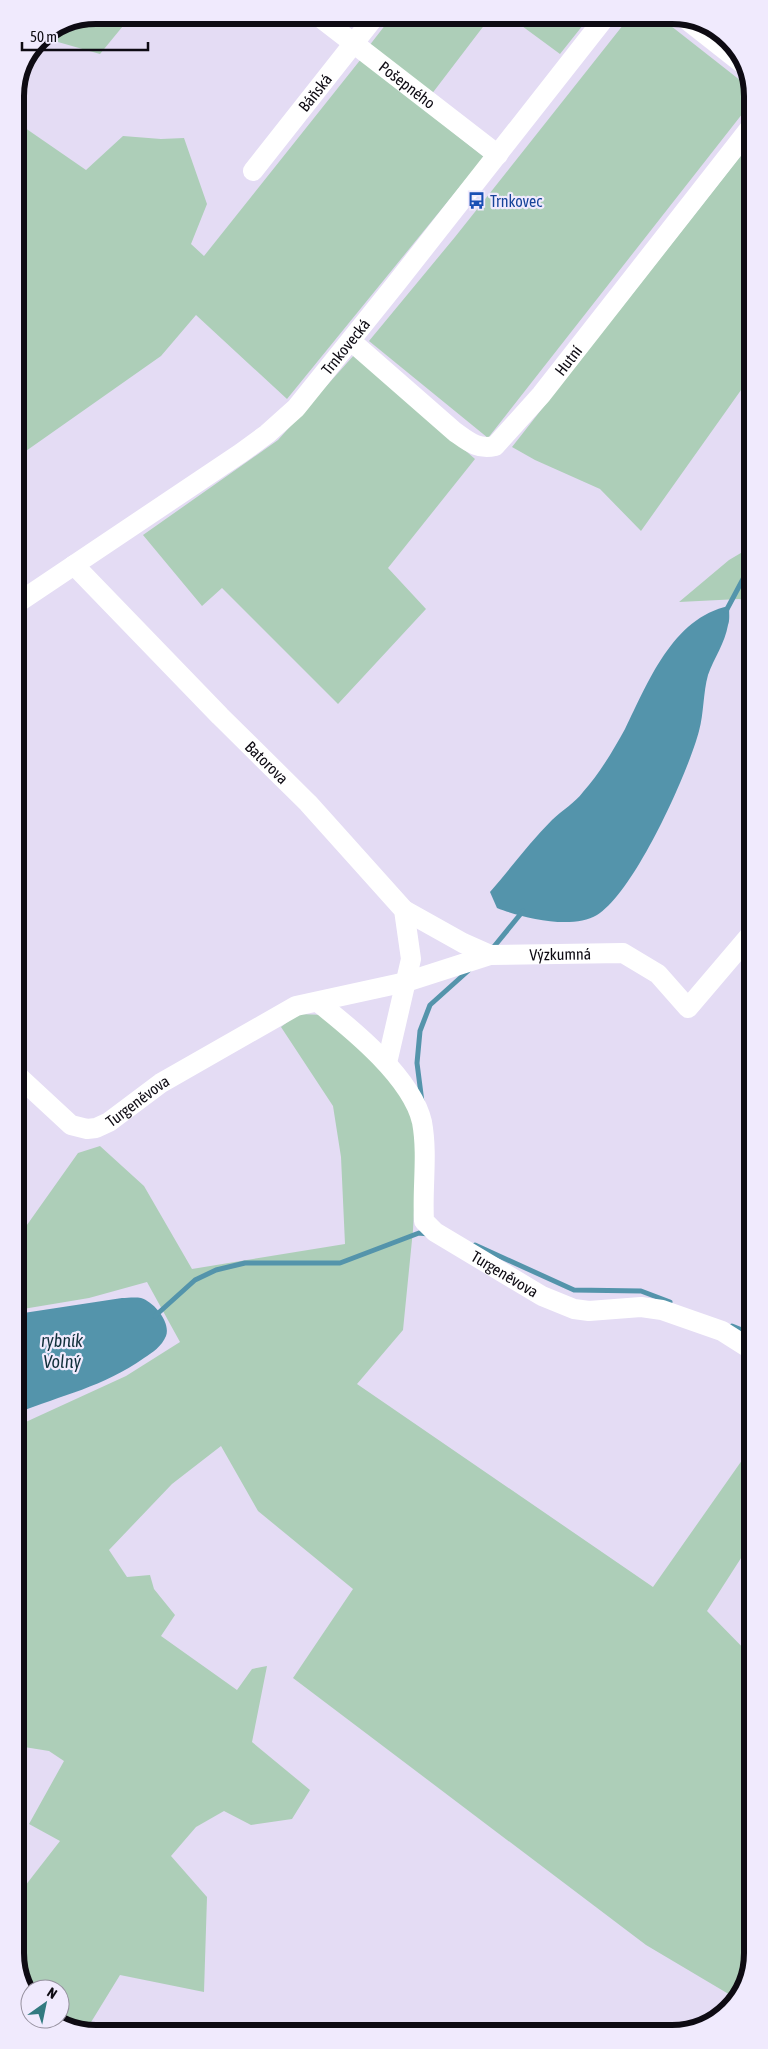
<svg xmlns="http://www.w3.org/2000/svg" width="768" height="2049" viewBox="0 0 768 2049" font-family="'Asap Condensed',sans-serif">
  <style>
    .green { fill: #adceb8 }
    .water { fill: #5494ab }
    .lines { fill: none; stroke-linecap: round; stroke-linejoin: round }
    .stream { stroke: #5494ab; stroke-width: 5 }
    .street { stroke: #fff; stroke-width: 20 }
    .labels { text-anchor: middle; stroke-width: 4.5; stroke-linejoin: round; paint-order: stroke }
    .street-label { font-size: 16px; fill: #0e0b13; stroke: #f0eafd }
    .transit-label { font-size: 16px; fill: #164399; stroke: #f0eafd; text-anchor: start }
    .water-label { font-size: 18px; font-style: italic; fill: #102f3a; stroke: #f0eafd }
    .rim { fill: none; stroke: #0e0b13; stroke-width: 6 }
  </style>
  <rect width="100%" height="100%" fill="#e4dcf4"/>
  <!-- green -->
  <path class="green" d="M96 15H132L100 54 58 42 50 34Z
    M393 15H492L431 95 369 46Z
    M507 15H591L560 54Z
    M631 15H657L750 88V104L488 438 369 341 455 237Z
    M361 59 484 157 287 399 196 315 161 356 16 458 15 121 86 170 123 136 161 139 184 138 207 204 191 244 204 256Z
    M750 144 751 376 641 531 600 489 535 460 512 447Z
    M355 354 475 459 388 568 426 609 338 704 222 588 202 606 143 535 278 440Z
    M751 547V601L739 599 679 602 729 560Z
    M298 1014 325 1015 384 1067 413 1116 417 1151 413 1230 403 1330 357 1384 653 1587 752 1446V1541L707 1611 753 1658V1953L737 1999 646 1945 293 1678 353 1589 258 1511 221 1446 172 1484 109 1550 127 1577 150 1575 154 1589 175 1615 161 1636 237 1690 252 1669 267 1666 252 1742 310 1790 292 1819 251 1825 224 1811 196 1827 171 1856 207 1897 204 1992 120 1975 85 2032 51 2019H60V1989H30V1993L18 1974V1895L60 1841 29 1824 64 1761 49 1751 18 1746 17 1426 126 1376 180 1342 147 1282 89 1298 17 1310V1239L78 1153 100 1146 144 1186 192 1269 345 1244 341 1157 333 1106 281 1027Z"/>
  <!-- water -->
  <path class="water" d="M729 606C729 612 730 620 728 625 725 643 714 658 708 675 703 693 704 713 699 731 688 773 634 893 597 915 572 930 522 918 497 908L490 892C511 868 530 842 552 820 562 810 575 803 583 792 599 774 613 751 625 729 648 683 672 618 729 606Z
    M122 1298C127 1298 135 1297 141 1298 154 1302 171 1322 166 1336 162 1346 152 1353 144 1358 103 1387 62 1395 17 1413V1314Z"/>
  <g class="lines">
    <!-- stream -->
    <path class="stream" d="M726 611 751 564
      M492 949 523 911
      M422 1102 417 1063 420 1031 430 1005 469 970
      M475 1245 574 1290 641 1291 670 1302
      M155 1316 195 1280 216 1270 245 1263H340L419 1233 428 1234
      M732 1326 752 1334"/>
    <!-- street -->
    <g class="street">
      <path id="s1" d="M317 15 498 155"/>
      <path d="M683 17 744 65"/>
      <path id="s2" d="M253 171 376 15"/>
      <path id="s3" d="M351 341 455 432C469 442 478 450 495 446L541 395 750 128"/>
      <path id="s4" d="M74 565 220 716 308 803 404 910 411 959 387 1063"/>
      <path id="s5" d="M16 604 241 453 267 434 296 408 395 285 607 15"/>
      <path d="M404 910 463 943 490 955"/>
      <path id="s6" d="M319 1003C353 1030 412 1078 422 1122 428 1155 422 1188 424 1221L435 1232 542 1296 574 1309 589 1311 641 1307 662 1310 722 1331 752 1350"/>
      <path id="s7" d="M17 1075 71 1125 87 1129 96 1128 109 1122 161 1083 296 1006 406 982 490 955 623 953 658 974 688 1008 751 934"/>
    </g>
  </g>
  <!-- icons -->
  <defs>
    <symbol id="bus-bare" viewBox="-9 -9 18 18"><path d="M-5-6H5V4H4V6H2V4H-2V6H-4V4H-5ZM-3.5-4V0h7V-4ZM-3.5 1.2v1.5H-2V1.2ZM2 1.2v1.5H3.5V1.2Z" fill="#1a4fb4" stroke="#f0eafd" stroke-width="2.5" paint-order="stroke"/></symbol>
  </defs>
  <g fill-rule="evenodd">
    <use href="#bus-bare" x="464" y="188" width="25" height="25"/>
  </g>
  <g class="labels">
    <!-- street labels -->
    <g class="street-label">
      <text dy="6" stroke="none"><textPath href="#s1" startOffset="114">Pošepného</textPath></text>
      <text dy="6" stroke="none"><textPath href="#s2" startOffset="100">Báňská</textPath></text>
      <text dy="6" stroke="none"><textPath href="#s5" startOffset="421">Trnkovecká</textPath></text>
      <text dy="6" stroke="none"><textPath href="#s3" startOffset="295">Hutní</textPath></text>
      <text dy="6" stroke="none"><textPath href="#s4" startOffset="276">Batorova</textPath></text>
      <text dy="6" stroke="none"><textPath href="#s7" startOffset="605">Výzkumná</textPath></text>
      <text dy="6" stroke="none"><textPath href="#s7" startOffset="149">Turgeněvova</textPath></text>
      <text dy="6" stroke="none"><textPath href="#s6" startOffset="356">Turgeněvova</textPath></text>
    </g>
    <!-- transit labels -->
    <g class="transit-label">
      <text x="490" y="207">Trnkovec</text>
    </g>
    <!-- water labels -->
    <g class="water-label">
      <text x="62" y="1347">rybník<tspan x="62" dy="21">Volný</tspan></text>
    </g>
  </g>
  <!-- crop -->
  <path d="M0 0H768V2049H0ZM96 24H672A72 72 0 0 1 744 96V1953A72 72 0 0 1 672 2025H96A72 72 0 0 1 24 1953V96A72 72 0 0 1 96 24Z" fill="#f0eafd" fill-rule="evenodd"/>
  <path class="rim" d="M96 24H672A72 72 0 0 1 744 96V1953A72 72 0 0 1 672 2025H96A72 72 0 0 1 24 1953V96A72 72 0 0 1 96 24Z"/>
  <!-- north arrow -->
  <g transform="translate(45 2004) rotate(33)"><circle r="24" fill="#f0eafd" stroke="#96919f"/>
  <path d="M0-4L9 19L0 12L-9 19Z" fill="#327a80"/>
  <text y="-8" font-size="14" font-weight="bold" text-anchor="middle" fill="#0e0b13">N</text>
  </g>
  <!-- scale -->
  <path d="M22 42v8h126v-8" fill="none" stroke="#0e0b13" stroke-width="2.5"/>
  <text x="30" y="42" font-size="15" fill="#0e0b13" stroke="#f0eafd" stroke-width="4" paint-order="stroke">50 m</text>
</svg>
